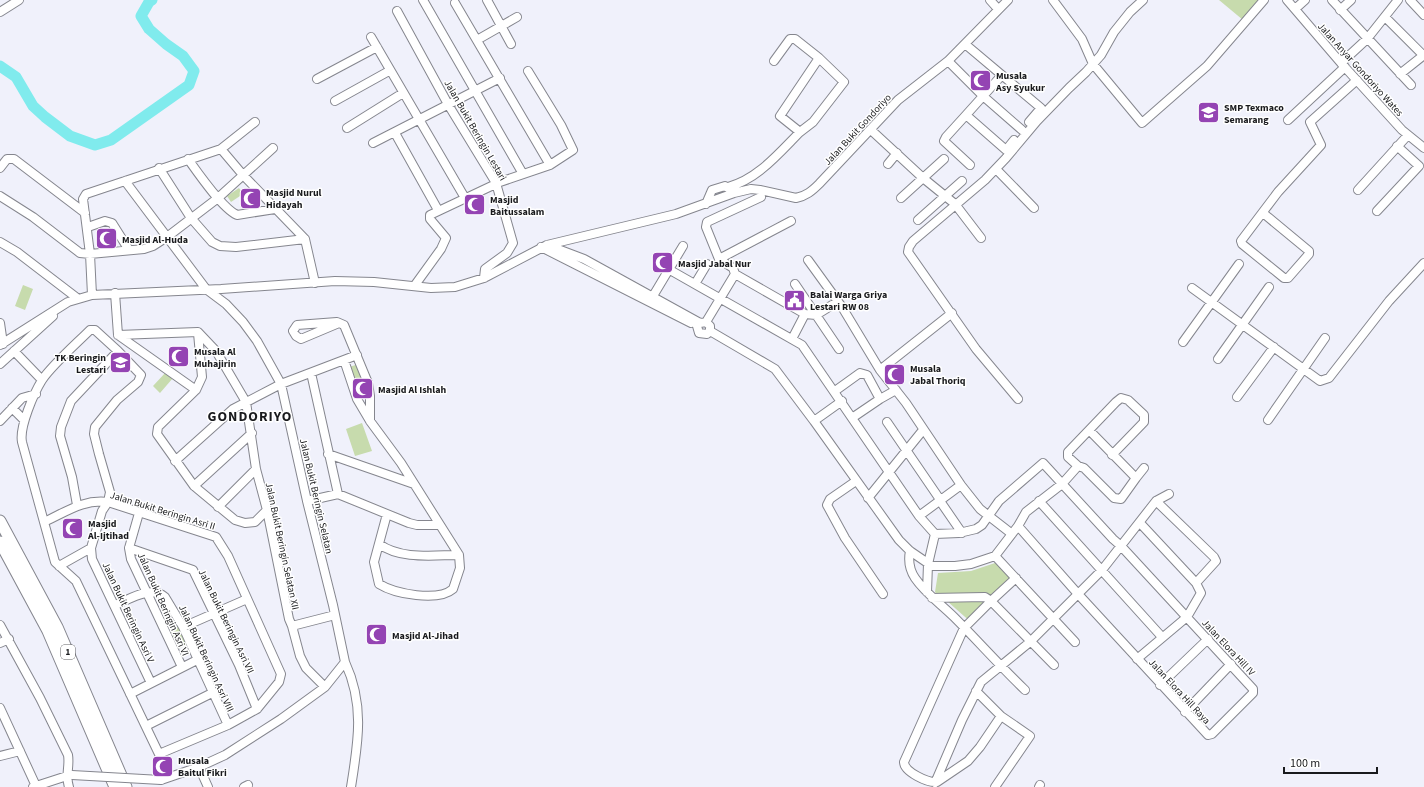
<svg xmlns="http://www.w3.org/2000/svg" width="1424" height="787" viewBox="0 0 1424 787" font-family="'Source Sans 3',sans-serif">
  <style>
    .green { fill: #c7dbad }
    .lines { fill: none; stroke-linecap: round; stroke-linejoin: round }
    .river { stroke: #80ebed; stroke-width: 11 }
    .minor-casing { stroke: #85868e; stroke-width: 10 }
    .highway-casing { stroke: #85868e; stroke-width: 13 }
    .minor { stroke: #fff; stroke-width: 8 }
    .highway { stroke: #fff; stroke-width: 11 }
    .minor-bridge-casing { stroke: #85868e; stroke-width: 10; stroke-linecap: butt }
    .minor-bridge { stroke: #fff; stroke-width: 8 }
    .labels { text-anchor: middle; stroke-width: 3; stroke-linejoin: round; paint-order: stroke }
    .shield { fill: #fff; stroke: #5e5f61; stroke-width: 1 }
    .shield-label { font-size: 9px; font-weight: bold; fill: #191a1d }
    .street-label { font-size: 10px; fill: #191a1d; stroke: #fff }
    .poi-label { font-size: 10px; font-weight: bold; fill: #191a1d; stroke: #fff; text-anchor: start }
    .district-label { font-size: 14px; font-weight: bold; letter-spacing: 1px; fill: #191a1d; stroke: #fff }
  </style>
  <rect width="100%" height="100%" fill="#f0f1fb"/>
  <!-- green -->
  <path class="green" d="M1219 0H1261L1243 20Z
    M239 188 243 194 231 202 227 196Z
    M23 285 33 289 25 310 15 306Z
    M359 364 364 379 355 382 349 367Z
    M166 372 173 378 160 393 153 386Z
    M362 423 372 451 355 456 346 429Z
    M998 562 1016 580 1000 596H938L935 592 938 573 971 571Z
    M947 601H988L973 624Z
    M179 626 188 644 176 650 167 631Z"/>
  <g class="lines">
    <!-- river -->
    <path class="river" d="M0 66 16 77 33 106 45 117 70 136 95 145 111 140 189 85 194 71 183 56 166 44 149 29 141 16 149 2 152 0"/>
    <defs>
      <path id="minor" d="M423 0 523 174
        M487 0 511 44
        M990 0 998 9
        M1053 0 1082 39 1093 64 1142 123 1207 66 1264 0
        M1287 0 1341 63 1402 130 1424 148
        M1332 0 1411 85
        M1410 0 1424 15
        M455 3 550 165
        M1295 9 1305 0
        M1340 10 1351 0
        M397 11 449 106 496 183 513 243 507 253 485 269 484 278
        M0 12 19 0
        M1385 17 1424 56
        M371 37 465 198
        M477 40 517 17
        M965 44 1041 108 1029 122
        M819 58 844 82 813 122 800 132 780 116Z
        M774 61 790 39H795L819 58
        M948 61 983 96 1022 130
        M1341 63 1367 39 1398 0
        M1400 74 1424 55
        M1002 75 966 115 1006 150 1014 140
        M317 79 377 47
        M335 101 389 71
        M966 115 946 137 944 141 970 165
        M1288 120 1345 67
        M347 128 403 93
        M871 130 923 178 955 204 981 238
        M395 133 438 210
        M373 143 500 78
        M221 149 243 175 305 239 315 283
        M188 159C198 173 222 208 237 215L275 209
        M888 164 897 153
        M0 168 7 159H14L85 213
        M159 168 191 218 212 242 220 246 236 247 305 239
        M996 169 1034 208
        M125 181 206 289 226 304 243 322 257 341 281 384 307 501 333 605 345 662 325 687 281 719 225 755 199 767 161 780
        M728 187C758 179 779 153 800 132
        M1358 190 1408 135
        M0 196 33 217 80 253 90 254 144 249 153 246 167 237 218 198 273 148
        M761 197 707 222 706 227 719 259 733 268 735 274 805 314 816 315
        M901 198 944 159
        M706 204 712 190 725 186 732 191
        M1377 211 1419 166 1397 146
        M1263 213 1309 251V254L1288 278H1284L1242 244 1241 241 1278 192 1321 145 1310 122 1357 80
        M918 220 962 181
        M88 227 105 221 112 223 129 250
        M0 242 17 252 77 298
        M547 245 584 259 700 323 706 322 710 326V331L707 334 699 333 697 326 700 323
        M541 247 691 323
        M719 259 791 221
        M808 260 842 307 880 370 906 403 961 485 980 509 1012 534
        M670 270 802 345 919 516 935 534 959 533 976 529 982 525 999 501 1043 463 1113 539 1121 546 1253 689V693L1212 734 1208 735 1078 594 1018 526
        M695 284 707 264
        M795 284 816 315
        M415 285 441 249 446 238 430 219V215L500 182 550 165 573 150 561 125 528 71
        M1192 288 1320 381 1329 378 1389 301 1424 263
        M115 293 118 335
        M92 295 90 254 83 199 86 194 221 149 255 122
        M653 296 683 246
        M837 302 816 315 839 349
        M706 322 735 274
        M0 323 3 344
        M339 323 301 339 296 336 293 331 297 325 337 322 344 325 368 383 370 396V421
        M710 331 775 369 814 421 899 540 910 551 932 566H955L971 564 995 556 1018 526 1026 512 1062 484 1078 466
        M198 333 202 377 196 390 158 427 157 434 194 486 235 520 245 523 255 522 267 510
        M118 335 198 332 216 351 246 402 256 469 267 510 289 619 292 626 335 615
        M118 335 196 390
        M792 339 805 314
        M1183 342 1239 264
        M0 345 68 302 92 295 221 289 335 281 374 282 431 288 455 287 484 278 547 245 676 214 734 193 751 189 760 190 796 198C806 196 812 191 819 184L898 100 948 61 1008 0
        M14 351 42 380
        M1218 359 1269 287
        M344 360 357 399 370 421 401 463 459 555 460 568 453 589C438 602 395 594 379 584L374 562 387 514
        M0 364 53 316
        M880 370 952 313
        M311 373 338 494
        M835 391 860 373 867 375 880 399
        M1237 397 1274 347
        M1018 399 976 349 908 252 909 247 913 241 985 180 1006 158 1037 121 1069 88 1086 72 1101 55 1114 32 1130 12 1143 0
        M12 408 24 420
        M852 418 880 399 896 390
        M1268 420 1325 338
        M0 421 22 398 36 394
        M814 421 842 401
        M887 422 941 501
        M1089 430 1136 478 1121 499 1114 498 1084 468 1078 466 1068 457V452L1116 402 1121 398 1128 400 1144 415V422L1112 455
        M328 454 414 484
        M175 461 233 409 281 384 357 355
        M1136 478 1144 468
        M856 481 830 499 827 505 845 538 883 594
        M194 486 252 433
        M868 498 923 430
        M307 501 338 494 409 523 417 525H439
        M940 501 962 533
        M1039 501 1162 637
        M218 507 256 469
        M139 513 129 548 193 570 239 665 257 709
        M919 516 961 485
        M44 522C66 512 83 499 108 502L216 537 228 556 281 674 279 682 257 709 228 725 159 754 76 581 55 562 22 442C19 427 34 393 42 380 52 365 76 344 90 330H95L118 351
        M1140 523 1196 583
        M379 544C401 560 434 555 459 555
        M91 548 92 559 151 683
        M129 548 131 559 182 667
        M910 551C908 561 909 569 915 578 925 593 941 604 954 617 978 641 1000 666 1025 690
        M995 556 1075 642
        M59 566 91 548 102 511 108 502 110 492 99 454 94 434 95 427 117 400 138 382 141 375 118 351 71 401 61 427 60 436 72 477 77 505
        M1016 578 991 601 1054 665
        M927 592 928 564 935 534
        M932 598 985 597 991 601 964 628 904 762C904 772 928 783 937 782L968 761 980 747 1001 716
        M115 605C130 599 151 585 165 597L183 627 228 725
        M0 625 40 698 68 755C70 766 65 776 69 787
        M292 626 300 656 306 668 325 687
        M183 627 247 599
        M0 643 9 639
        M1137 659 1187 617 1201 593 1196 583 1216 561 1214 557 1156 501
        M345 662C365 705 358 743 351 787
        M1160 685 1208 639
        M976 691 1001 716 1030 736 995 787
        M130 694 199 659
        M0 708 36 786
        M1185 712 1231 664
        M146 726 212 693
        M0 756 20 751
        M199 767 208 787
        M935 783 962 720 981 682 1030 642 1102 570 1156 501 1169 494
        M33 787 70 775
        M244 787 248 785
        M1039 787 1040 785"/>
      <path id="highway" d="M0 521 57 627 126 787
        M0 542 48 631 115 787"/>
    </defs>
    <!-- minor casing -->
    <use href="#minor" class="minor-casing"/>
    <!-- highway casing -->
    <use href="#highway" class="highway-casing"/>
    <!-- minor -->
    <use href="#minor" class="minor"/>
    <!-- highway -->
    <use href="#highway" class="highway"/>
    <defs>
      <path id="minor-bridge" d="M72 775 161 780"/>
    </defs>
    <!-- minor-bridge casing -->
    <use href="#minor-bridge" class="minor-bridge-casing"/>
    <!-- minor-bridge -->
    <use href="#minor-bridge" class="minor-bridge"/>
  </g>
  <!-- icons -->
  <defs>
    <symbol id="mosque-square" viewBox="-11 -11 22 22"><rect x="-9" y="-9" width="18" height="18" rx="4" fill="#9444b3" stroke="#fff"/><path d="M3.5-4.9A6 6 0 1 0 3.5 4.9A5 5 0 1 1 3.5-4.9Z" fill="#fff"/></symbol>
    <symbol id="school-square" viewBox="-11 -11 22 22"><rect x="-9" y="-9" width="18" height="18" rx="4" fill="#9444b3" stroke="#fff"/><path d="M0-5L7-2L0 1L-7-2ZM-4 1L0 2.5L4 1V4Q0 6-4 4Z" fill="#fff"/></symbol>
    <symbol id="civic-square" viewBox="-11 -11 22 22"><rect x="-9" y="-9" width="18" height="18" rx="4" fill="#9444b3" stroke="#fff"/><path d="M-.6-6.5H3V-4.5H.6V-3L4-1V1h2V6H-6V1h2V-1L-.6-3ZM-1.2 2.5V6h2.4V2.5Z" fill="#fff"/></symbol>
  </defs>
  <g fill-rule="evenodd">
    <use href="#mosque-square" x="968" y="68" width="25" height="25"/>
    <use href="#school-square" x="1196" y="100" width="25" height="25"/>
    <use href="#mosque-square" x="238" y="186" width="25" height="25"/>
    <use href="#mosque-square" x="462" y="192" width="25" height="25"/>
    <use href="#mosque-square" x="94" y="226" width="25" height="25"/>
    <use href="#mosque-square" x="650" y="250" width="25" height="25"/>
    <use href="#civic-square" x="782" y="288" width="25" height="25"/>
    <use href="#mosque-square" x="166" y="344" width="25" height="25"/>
    <use href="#school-square" x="108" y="350" width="25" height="25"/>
    <use href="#mosque-square" x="882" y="362" width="25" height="25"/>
    <use href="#mosque-square" x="350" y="376" width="25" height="25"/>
    <use href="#mosque-square" x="60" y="516" width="25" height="25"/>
    <use href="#mosque-square" x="364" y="622" width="25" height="25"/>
    <use href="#mosque-square" x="150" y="754" width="25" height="25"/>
  </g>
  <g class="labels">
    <!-- shield labels -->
    <rect class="shield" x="61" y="645" width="14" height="14" rx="3"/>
    <g class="shield-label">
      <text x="68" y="655">1</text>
    </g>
    <!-- street labels -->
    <g class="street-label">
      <text transform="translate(1361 69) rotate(48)" y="4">Jalan Anyar Gondoriyo Wates</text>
      <text transform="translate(857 129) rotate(-47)" y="4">Jalan Bukit Gondoriyo</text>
      <text transform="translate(476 130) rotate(60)" y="4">Jalan Bukit Beringin Lestari</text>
      <text transform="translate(317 496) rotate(77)" y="4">Jalan Bukit Beringin Selatan</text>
      <text transform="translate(163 510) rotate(17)" y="4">Jalan Bukit Beringin Asri II</text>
      <text transform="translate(283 546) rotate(78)" y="4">Jalan Bukit Beringin Selatan XII</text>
      <text transform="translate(164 604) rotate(66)" y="4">Jalan Bukit Beringin Asri VI</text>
      <text transform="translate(129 612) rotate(65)" y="4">Jalan Bukit Beringin Asri V</text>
      <text transform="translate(227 621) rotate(64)" y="4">Jalan Bukit Beringin Asri VII</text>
      <text transform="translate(1229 647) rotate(47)" y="4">Jalan Elora Hill IV</text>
      <text transform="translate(207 658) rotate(65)" y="4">Jalan Bukit Beringin Asri VIII</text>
      <text transform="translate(1180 691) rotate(47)" y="4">Jalan Elora Hill Raya</text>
    </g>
    <!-- poi labels -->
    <g class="poi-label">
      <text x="996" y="79">Musala<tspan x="996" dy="12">Asy Syukur</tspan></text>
      <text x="1224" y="111">SMP Texmaco<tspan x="1224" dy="12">Semarang</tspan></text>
      <text x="266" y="196">Masjid Nurul<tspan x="266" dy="12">Hidayah</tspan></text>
      <text x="490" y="203">Masjid<tspan x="490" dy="12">Baitussalam</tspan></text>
      <text x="122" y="243">Masjid Al-Huda</text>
      <text x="678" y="267">Masjid Jabal Nur</text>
      <text x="810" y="298">Balai Warga Griya<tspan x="810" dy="12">Lestari RW 08</tspan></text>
      <text x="194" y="355">Musala Al<tspan x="194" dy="12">Muhajirin</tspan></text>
      <text x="106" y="361" text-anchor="end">TK Beringin<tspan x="106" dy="12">Lestari</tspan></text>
      <text x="910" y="372">Musala<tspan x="910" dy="12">Jabal Thoriq</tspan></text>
      <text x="378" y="393">Masjid Al Ishlah</text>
      <text x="88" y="527">Masjid<tspan x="88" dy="12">Al-Ijtihad</tspan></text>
      <text x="392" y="639">Masjid Al-Jihad</text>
      <text x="178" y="764">Musala<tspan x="178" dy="12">Baitul Fikri</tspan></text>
    </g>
    <!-- district labels -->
    <g class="district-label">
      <text x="250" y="421">GONDORIYO</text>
    </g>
  </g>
  <!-- scale -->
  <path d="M1284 767v6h93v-6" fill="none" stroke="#191a1d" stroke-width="2"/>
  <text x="1290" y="767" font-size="12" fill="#191a1d" stroke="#ffffff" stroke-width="3" paint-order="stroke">100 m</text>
</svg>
